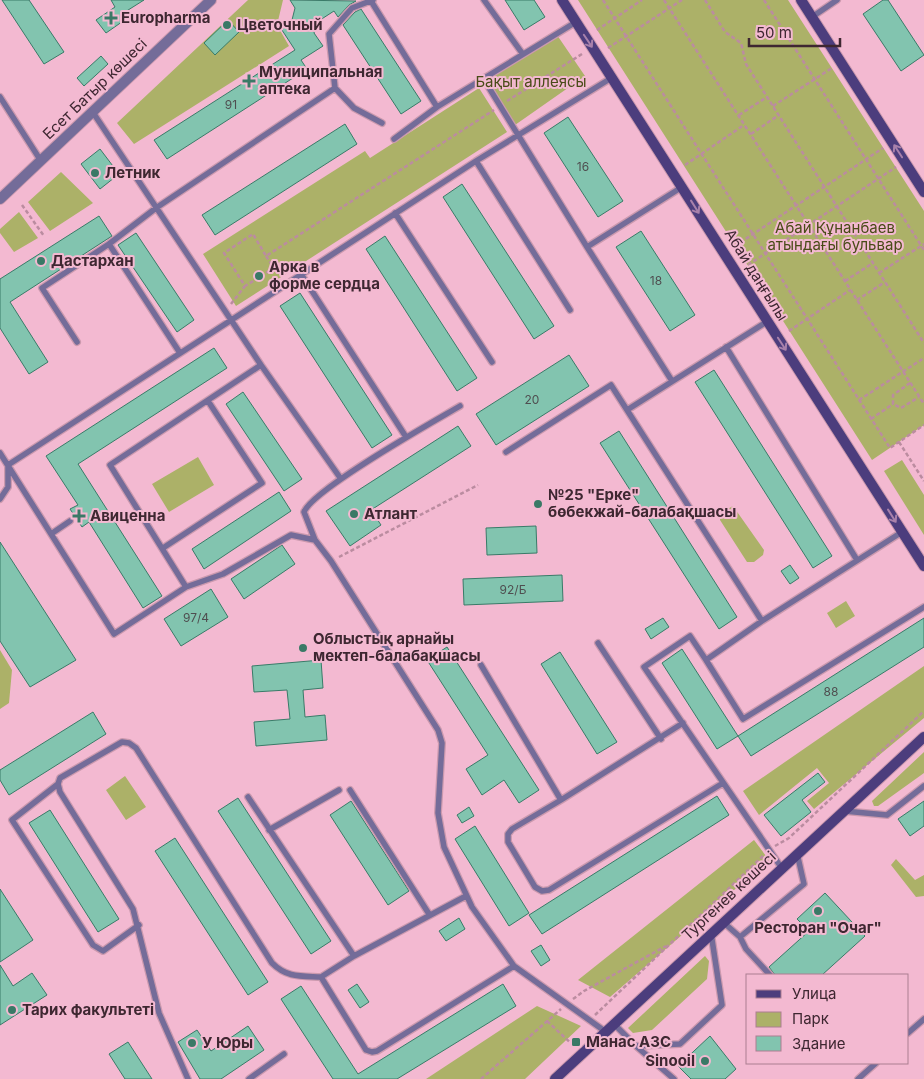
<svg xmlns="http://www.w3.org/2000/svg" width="924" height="1079" viewBox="0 0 924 1079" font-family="Inter,sans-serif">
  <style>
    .green { fill: #acb168 }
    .building { fill: #82c4af; stroke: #397b68 }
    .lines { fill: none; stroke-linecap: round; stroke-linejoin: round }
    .service-casing { stroke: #cb99ae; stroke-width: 8 }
    .tertiary-casing { stroke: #cb99ae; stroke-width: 12 }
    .secondary-casing { stroke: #cb99ae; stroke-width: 12 }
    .path { stroke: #bb8ca0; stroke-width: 2.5; stroke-dasharray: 4 2.5; stroke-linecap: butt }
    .service { stroke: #746c99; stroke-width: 5.5 }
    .tertiary { stroke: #746c99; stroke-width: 10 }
    .secondary { stroke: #4c3d7d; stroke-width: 10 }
    .oneway { stroke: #a881ab }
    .poi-dot { fill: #3a7966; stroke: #f3b9d1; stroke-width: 2 }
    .labels { text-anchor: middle; stroke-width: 4; stroke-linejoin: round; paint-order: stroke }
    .number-label { font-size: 12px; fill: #4f4e50 }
    .poi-label { font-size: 15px; font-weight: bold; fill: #3e2731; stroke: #f3b9d1; text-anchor: start }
    .park-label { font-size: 15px; fill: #494b17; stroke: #f3b9d1 }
    .street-label { font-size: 15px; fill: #3e2731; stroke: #f3b9d1 }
  </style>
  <rect width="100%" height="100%" fill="#f3b9d1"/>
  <!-- green -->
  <path class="green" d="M248 0H283L277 25 289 46 134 144 117 123Z
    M578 0H788L924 211V425L872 460Z
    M557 35 585 76 515 125 494 89 493 75Z
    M479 88 507 132 236 306 203 254 365 151 370 158Z
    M61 172 93 203 50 231 28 202Z
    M19 212 38 238 14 252 0 233V229Z
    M198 457 214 485 169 512 152 484Z
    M902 460 924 495V535L884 471Z
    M733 506 764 550 763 555 754 562H747L720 520V513Z
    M846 601 855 616 836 628 827 613Z
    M0 650 12 670 9 703 0 709Z
    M924 666V718L814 809 807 801 829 783 817 768 759 815 743 791Z
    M924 752V773L878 806H874L872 801Z
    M125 776 146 807 126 820 106 790Z
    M754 840 769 860 610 997 578 980Z
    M896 859 915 880 924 875V896L916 897 891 865Z
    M705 956 709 961 707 979 652 1030 633 1033 628 1028Z
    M537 1006 581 1026 525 1079H426Z"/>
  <!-- building -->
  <path class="building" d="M2 0H29L64 52 44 64Z
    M111 0H144L125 12 129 17 106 33 96 20 115 7Z
    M290 0 356 1 349 5 338 17 334 11 317 22 314 33 323 46 301 60 307 69 167 159 154 140 295 50 280 27 292 20 295 8Z
    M505 0H534L545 17 524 30Z
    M883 0H888L924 55 901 71 863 14Z
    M361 9 421 101 401 114 343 25 355 12Z
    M228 20 239 32 215 55 204 43Z
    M101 56 108 64 84 86 77 78Z
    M568 117 623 201 598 217 544 133Z
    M345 124 357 144 215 235 202 215Z
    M100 149 119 174 100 189 81 164Z
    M462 184 554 326 534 339 443 197Z
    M99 216 112 236 10 302 48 362 29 374 0 328V279Z
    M641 231 695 315 670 331 616 247Z
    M136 233 194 320 177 332 118 245Z
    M385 236 477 378 457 391 366 249Z
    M300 293 392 435 372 448 280 306Z
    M214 348 227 368 78 464 162 596 143 608 89 522 82 527 70 509 78 505 46 456Z
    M569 355 589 386 496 445 476 414Z
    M714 370 832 556 813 568 695 382Z
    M243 392 302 479 284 491 226 404Z
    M458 426 471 446 371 510 381 525 350 546 326 511Z
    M619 431 737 617 719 629 600 443Z
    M279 492 291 511 204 569 192 549Z
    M536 526 537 553 487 555 486 528Z
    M0 542 76 660 30 687 0 641Z
    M282 545 295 564 244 599 231 579Z
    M790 565 799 578 790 584 781 571Z
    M562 575 563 601 464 605 463 579Z
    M211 589 228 617 181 646 164 619Z
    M663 618 669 627 651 639 645 629Z
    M924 618V647L751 756 738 736Z
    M447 647 539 790 519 803 504 780 482 795 466 769 488 755 427 660Z
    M682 649 738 736 717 749 662 663Z
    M560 652 617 742 597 754 541 664Z
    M321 660 323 688 303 690 305 717 325 715 327 740 256 746 254 722 290 719 287 690 254 692 252 666Z
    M93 712 106 734 9 795 0 780V770Z
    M818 773 825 782 802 800 811 812 781 836 764 815Z
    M717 796 729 815 542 934 529 915Z
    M238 798 331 941 311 954 218 811Z
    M351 801 409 891 388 905 330 815Z
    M924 801V826L910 836 898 819Z
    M469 807 474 816 462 823 457 815Z
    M50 810 119 919 98 932 29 823Z
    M475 826 529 913 509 926 455 839Z
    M175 838 268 982 248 995 155 851Z
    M0 889 33 940 0 962Z
    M825 893 865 936 822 975H775L769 967 809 931 797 919Z
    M459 918 465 929 446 941 439 931Z
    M541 945 550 960 541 966 531 951Z
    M0 965 13 986 32 973 47 995 0 1025Z
    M357 984 369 1002 360 1008 348 990Z
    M503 984 516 1006 397 1079H333L281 999 301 986 358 1074Z
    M248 1026 264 1050 221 1079H200L178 1042 197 1030 211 1051Z
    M710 1036 736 1069 725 1079H691L678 1066Z
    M128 1042 152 1079H125L109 1054Z"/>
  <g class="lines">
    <defs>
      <path id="service" d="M373 0 352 8 329 34 335 88 354 108 382 123
        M484 0 522 53
        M371 1 437 107
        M812 17 837 0
        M483 78 587 247 672 381
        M0 97 41 161
        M92 111 261 365 341 479
        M394 139 437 107 576 22
        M476 161 570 310
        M395 213 492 362
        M109 244 180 353
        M587 247 682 187
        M301 274 406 437
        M77 342 42 288 109 244 156 208 335 88
        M726 347 857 560
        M460 406C433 422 313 489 304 512L315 540 331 561 438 730 442 743 438 813 444 847 472 907 514 966 606 1032
        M627 410 768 321
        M506 452 611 385 762 621
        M0 453 114 634 186 587 223 574 291 535 315 540
        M0 499 8 487V465L476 161 613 77
        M51 534 70 521
        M163 548 262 483 208 401
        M186 587 110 465 261 365
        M598 643 661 739
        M706 660 743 719 924 607
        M481 665 561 800 683 723
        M58 784 12 820 93 945 103 951 139 925
        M350 790 429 914
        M248 797 354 956 466 896
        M561 800 512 829 508 834V842L535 887 542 891 549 890 723 783
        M844 811 887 815 924 786
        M269 830 339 790
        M781 867 644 667 690 636 706 660 762 621 902 532
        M723 922 740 937 804 884 797 853
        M740 937 746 949 770 975
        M354 956 321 977 366 1050 372 1052 377 1051 514 966
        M614 1024 636 1046 680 1044 722 1005 711 933
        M908 1033 924 1019
        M636 1046 674 1079
        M188 1079 159 1013 133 909 60 792 58 784 60 778 122 742 129 743 136 748 272 963C287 978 301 976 321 977
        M249 1079 284 1054
        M858 1079 876 1063"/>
      <path id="tertiary" d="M0 199 211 0"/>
      <path id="secondary" d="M562 0 924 566
        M801 0 924 192
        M555 1079 924 737"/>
    </defs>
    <!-- service casing -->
    <use href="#service" class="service-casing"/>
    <!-- tertiary casing -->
    <use href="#tertiary" class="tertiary-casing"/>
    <!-- secondary casing -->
    <use href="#secondary" class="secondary-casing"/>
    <!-- path -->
    <path class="path" d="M603 0 890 448 924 425
      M664 0 924 404
      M705 0 725 32 741 43 746 64 924 343
      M764 0 924 250
      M597 30 642 0
      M608 48 682 0
      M507 101 582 54
      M773 106 832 68
      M739 115 767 97
      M751 134 779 115
      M685 165 744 125
      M22 205 44 236
      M735 246 883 148
      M266 256 274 268 245 286 224 253 253 234 266 256 494 110
      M273 265 291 271
      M748 265 896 167
      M879 273 924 244
      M845 281 873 263
      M857 300 885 282
      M231 304 245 286
      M789 331 850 290
      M910 383 893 395V404L901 408 919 397
      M859 400 924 358
      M871 419 893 404
      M899 442 924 481
      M339 557 478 485
      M775 846 789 838 924 711
      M573 999 584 991 666 946
      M595 1015 763 856
      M547 1021 575 1047
      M481 1079 561 1009"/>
    <!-- service -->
    <use href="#service" class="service"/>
    <!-- tertiary -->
    <use href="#tertiary" class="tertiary"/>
    <!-- secondary -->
    <use href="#secondary" class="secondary"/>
  </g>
  <!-- one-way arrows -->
  <defs><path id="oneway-shaft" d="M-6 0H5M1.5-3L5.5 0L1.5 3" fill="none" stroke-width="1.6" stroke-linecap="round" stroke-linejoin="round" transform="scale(1.25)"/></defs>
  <g class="oneway">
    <use href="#oneway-shaft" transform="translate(588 41) rotate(56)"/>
    <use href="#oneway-shaft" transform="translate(898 151) rotate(-123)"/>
    <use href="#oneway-shaft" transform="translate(695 207) rotate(58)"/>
    <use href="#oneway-shaft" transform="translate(782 344) rotate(57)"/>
    <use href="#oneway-shaft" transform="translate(892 516) rotate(58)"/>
  </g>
  <!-- markers -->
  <g class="poi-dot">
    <path d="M108.5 10.5h5v5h5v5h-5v5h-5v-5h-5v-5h5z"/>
    <circle cx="227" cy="25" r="5"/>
    <path d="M246.5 73.5h5v5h5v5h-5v5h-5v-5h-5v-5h5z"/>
    <circle cx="95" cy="173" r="5"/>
    <circle cx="41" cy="261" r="5"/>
    <circle cx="259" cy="276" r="5"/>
    <circle cx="538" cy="504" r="5"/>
    <circle cx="354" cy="514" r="5"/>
    <path d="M76.5 508.5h5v5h5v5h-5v5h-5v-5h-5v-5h5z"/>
    <circle cx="303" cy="648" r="5"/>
    <circle cx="818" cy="911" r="5"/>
    <circle cx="12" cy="1010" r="5"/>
    <rect x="571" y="1037" width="10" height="10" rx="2.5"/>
    <circle cx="192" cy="1043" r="5"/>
    <circle cx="705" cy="1061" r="5"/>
  </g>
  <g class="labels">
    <!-- number labels -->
    <g class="number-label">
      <text x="231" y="109">91</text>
      <text x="583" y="171">16</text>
      <text x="656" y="285">18</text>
      <text x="532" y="404">20</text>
      <text x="513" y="594">92/Б</text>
      <text x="196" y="622">97/4</text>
      <text x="831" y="696">88</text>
    </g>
    <!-- poi labels -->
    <g class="poi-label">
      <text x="121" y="23">Europharma</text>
      <text x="237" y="30">Цветочный</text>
      <text x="259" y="77">Муниципальная<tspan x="259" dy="17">аптека</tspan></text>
      <text x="105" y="178">Летник</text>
      <text x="51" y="266">Дастархан</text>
      <text x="269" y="272">Арка в<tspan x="269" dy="17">форме сердца</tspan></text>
      <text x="548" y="500">№25 "Ерке"<tspan x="548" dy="17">бөбекжай-балабақшасы</tspan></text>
      <text x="364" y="519">Атлант</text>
      <text x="90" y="521">Авиценна</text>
      <text x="313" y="644">Облыстық арнайы<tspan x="313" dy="17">мектеп-балабақшасы</tspan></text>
      <text x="818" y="933" text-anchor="middle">Ресторан "Очаг"</text>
      <text x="22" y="1015">Тарих факультеті</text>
      <text x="586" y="1047">Манас АЗС</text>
      <text x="202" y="1048">У Юры</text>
      <text x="695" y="1066" text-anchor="end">Sinooil</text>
    </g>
    <!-- park labels -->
    <g class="park-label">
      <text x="531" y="87">Бақыт аллеясы</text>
      <text x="835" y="233">Абай Құнанбаев<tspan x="835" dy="17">атындағы бульвар</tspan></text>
    </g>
    <!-- street labels -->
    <g class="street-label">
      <text transform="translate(95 89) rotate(-44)" y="5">Есет Батыр көшесі</text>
      <text transform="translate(756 275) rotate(58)" y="5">Абай даңғылы</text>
      <text transform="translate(729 896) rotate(-43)" y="5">Тургенев көшесі</text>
    </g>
  </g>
  <!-- legend -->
  <rect x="746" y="974" width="162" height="90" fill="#f3b9d1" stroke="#ab7f91"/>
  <rect x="756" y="990" width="25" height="8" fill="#4c3d7d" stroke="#ab7f91"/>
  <text x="792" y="999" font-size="15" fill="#3e2731">Улица</text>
  <rect x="756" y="1012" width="25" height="15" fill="#acb168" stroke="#ab7f91"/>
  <text x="792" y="1024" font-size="15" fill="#3e2731">Парк</text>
  <rect x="756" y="1036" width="25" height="15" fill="#82c4af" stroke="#ab7f91"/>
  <text x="792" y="1049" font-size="15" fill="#3e2731">Здание</text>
  <!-- scale -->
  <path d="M749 38v8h91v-8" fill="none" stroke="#3e2731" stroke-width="2.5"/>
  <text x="756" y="38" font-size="15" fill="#3e2731" stroke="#f3b9d1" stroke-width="4" paint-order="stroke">50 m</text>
</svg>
